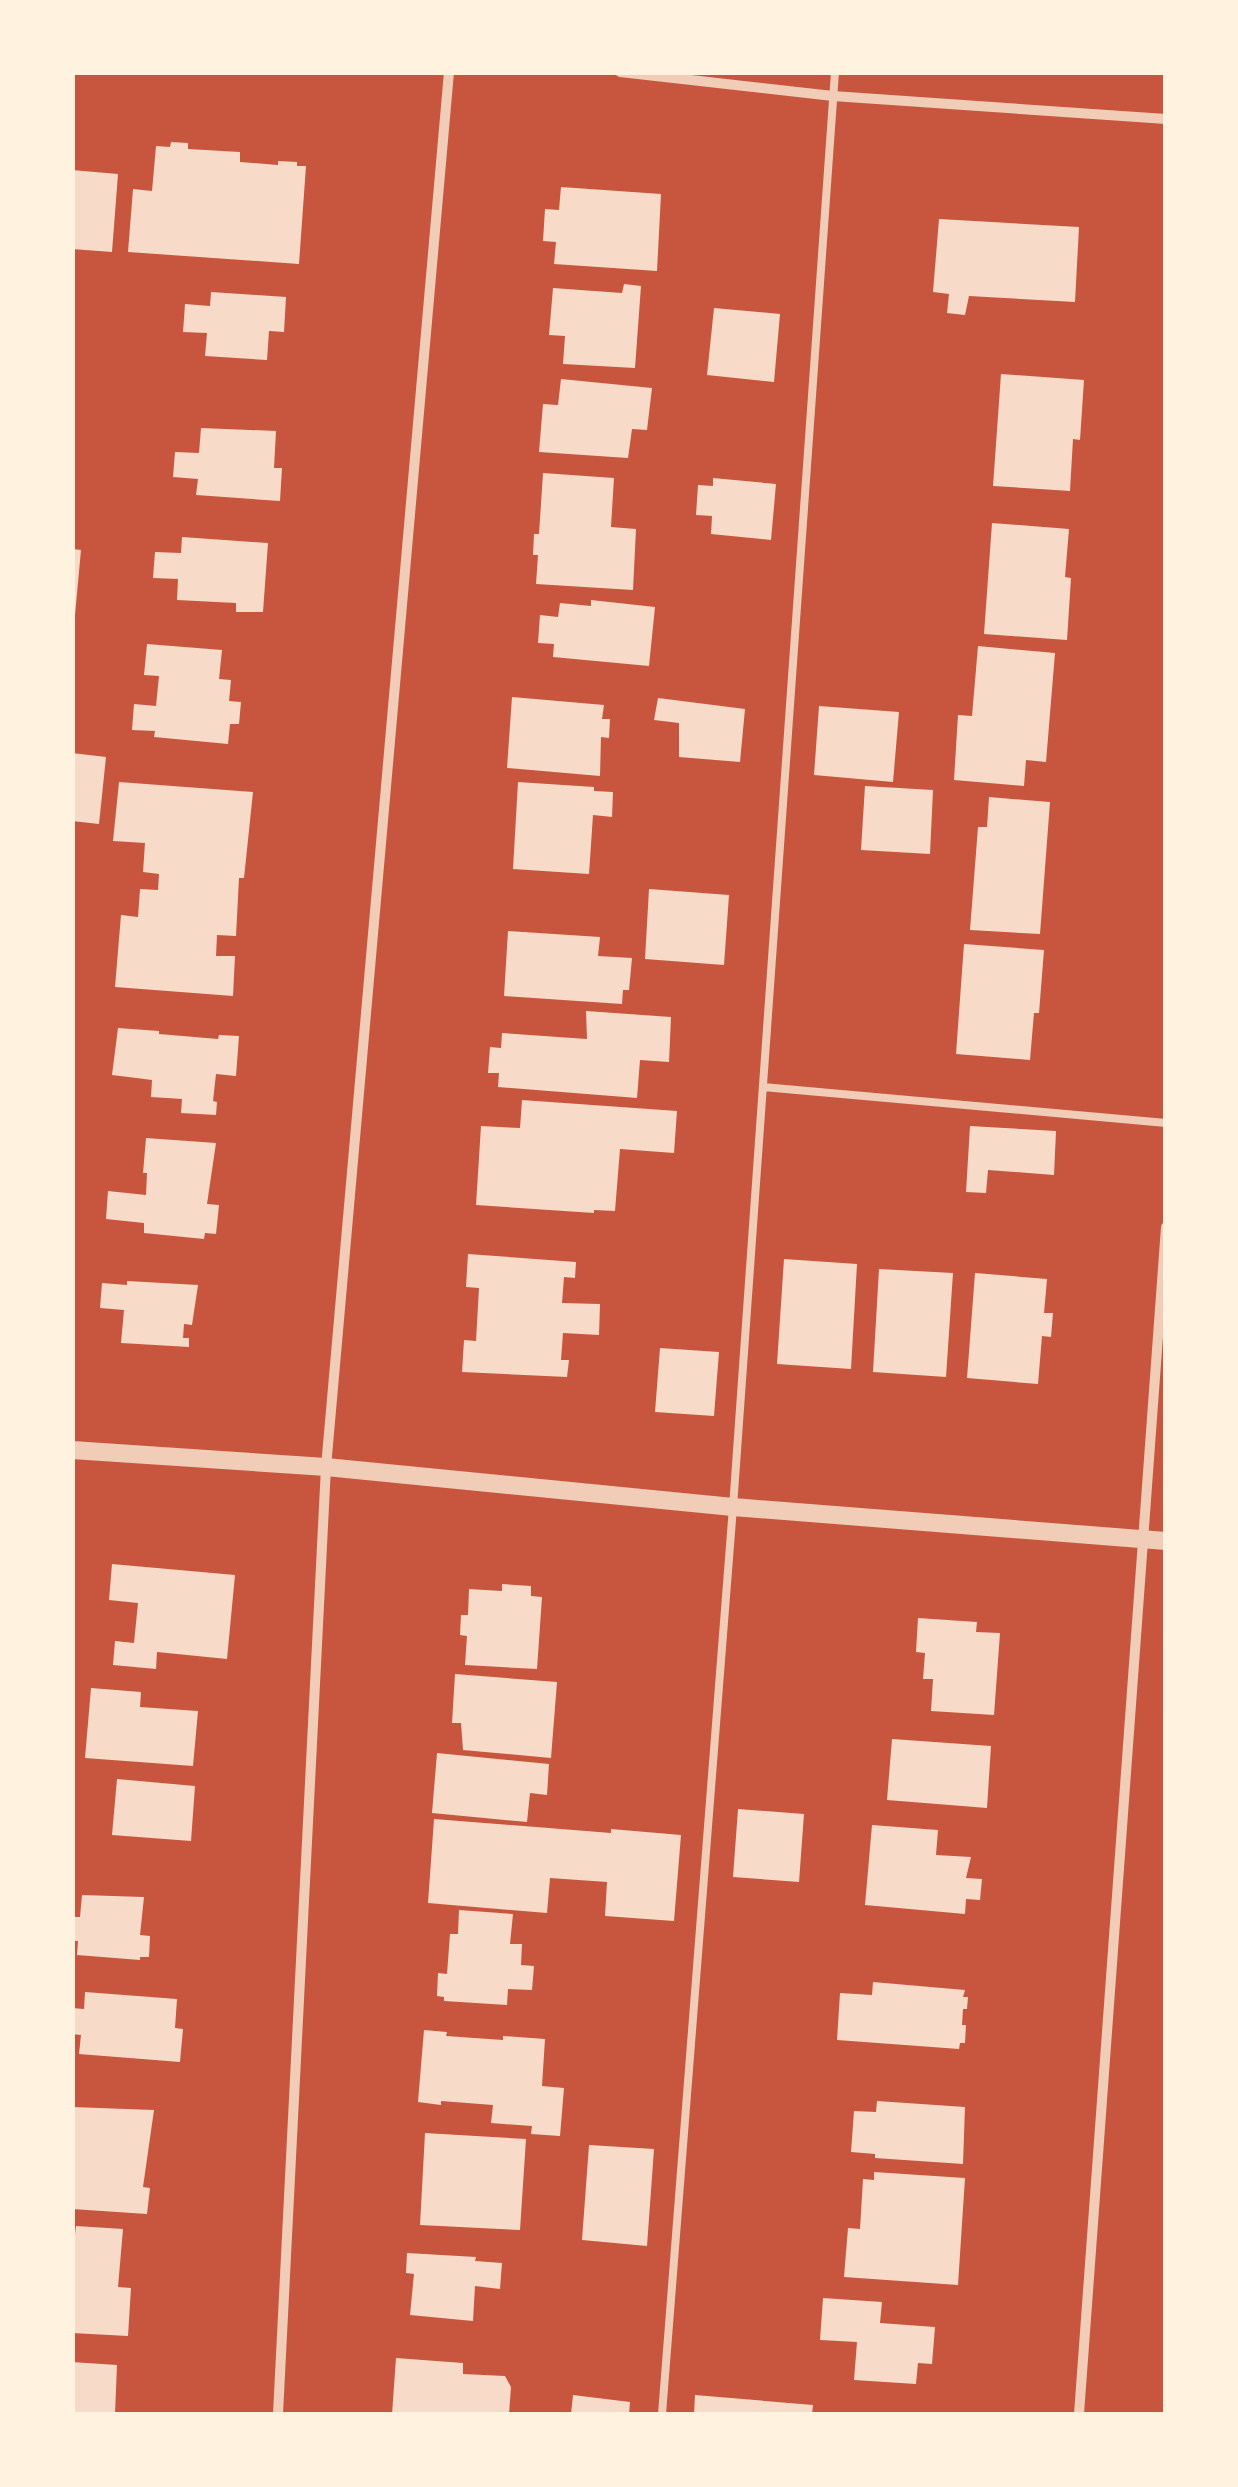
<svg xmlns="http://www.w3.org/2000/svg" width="1238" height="2487" viewBox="0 0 1238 2487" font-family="Inter,sans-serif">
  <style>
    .building { fill: #f7dbc8 }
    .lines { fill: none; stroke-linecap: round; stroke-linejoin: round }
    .service { stroke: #f1ccb7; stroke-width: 8 }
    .minor { stroke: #f1ccb7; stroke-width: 10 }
    .tertiary { stroke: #f1ccb7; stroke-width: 18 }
  </style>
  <rect width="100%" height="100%" fill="#c8553d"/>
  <!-- building -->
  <path class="building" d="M171 142 188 143V149L240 152V162L278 165V161L297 162V166H306L299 264 128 252 133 189 152 191 156 146 170 147Z
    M72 170 118 174 112 252 72 249Z
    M561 187 661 194 657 271 554 264 556 242 543 241 545 209 559 210Z
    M939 219 1079 227 1075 302 969 296 965 315 947 313 949 294 933 292Z
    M624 284 641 286 635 368 563 364 565 336 549 335 553 288 622 293Z
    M211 292 286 297 284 332 269 331 267 360 205 356 207 333 183 332 185 304 210 306Z
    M714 308 780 314 774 382 707 375Z
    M1001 374 1084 380 1080 440 1073 439 1070 491 993 486Z
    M561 379 652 388 647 430 632 429 628 458 539 452 543 404 558 405Z
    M201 428 276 431 274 468H282L280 501 196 495 198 479 173 477 175 452 199 453Z
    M543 473 614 478 611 527 636 529 633 590 536 584 538 555H533L534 534H539Z
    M713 478 776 484 771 540 711 534 712 516 696 515 698 485 713 486Z
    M992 523 1069 529 1065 577 1071 578 1067 640 984 634Z
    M182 537 268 543 263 612H236V603L177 600 178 579 153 578 155 552 181 553Z
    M72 549 81 550 75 615H72Z
    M591 600 655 607 649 666 553 657 554 644 538 643 540 615 558 617 560 603 591 606Z
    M147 644 222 650 219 679 231 680 229 701 241 702 239 724H230L228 744 154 737 155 731 132 730 134 704 156 706 159 676 144 675Z
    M978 646 1055 653 1046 762 1026 760 1024 786 954 780 958 715 972 716Z
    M512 697 604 705 602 719H610L609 738 601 737 600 776 507 768Z
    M658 698 745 709 740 762 679 757V723L654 720Z
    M819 706 899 712 893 782 814 775Z
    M72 753 106 757 99 824 72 821Z
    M119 782 253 792 244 878H239L236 936 217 935 216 956H235L233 996 115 987 121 915 138 917 140 889 158 890 159 874 143 872 145 843 113 841Z
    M518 782 594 787V791L613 792 612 817 593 815 589 874 513 869Z
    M865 786 933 790 930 854 861 850Z
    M989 797 1050 802 1040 934 970 930 978 827H987Z
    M649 889 729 895 724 965 645 959Z
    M508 931 600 937 598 956 632 958 629 990H623L622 1004 504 996Z
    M964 944 1044 950 1039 1013H1034L1030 1060 956 1054Z
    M586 1011 671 1017 669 1062 640 1060 637 1098 498 1087 499 1073H488L490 1047 501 1048 502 1033 587 1039Z
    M118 1028 159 1031V1034L218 1039 219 1035 239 1036 236 1076 216 1074 213 1101 217 1102 216 1115 181 1113 182 1099 151 1097 152 1080 112 1075Z
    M522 1100 677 1111 674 1153 620 1149 615 1211 594 1210V1213L476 1205 481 1126 520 1128Z
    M970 1126 1056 1131 1054 1175 988 1170 986 1193 966 1192Z
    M146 1138 216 1143 207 1204 219 1205 216 1234 205 1233 204 1239 144 1233V1223L106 1219 108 1191 146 1195 147 1173H143Z
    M468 1254 576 1262 575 1278 564 1277 562 1303 600 1304 599 1335 563 1333 561 1360H569L567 1377 462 1372 464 1340 476 1341 479 1288 466 1287Z
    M784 1259 857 1264 851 1369 777 1364Z
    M879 1269 953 1273 946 1377 873 1372Z
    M975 1273 1047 1279 1044 1313H1053L1051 1337 1042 1336 1038 1384 967 1378Z
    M127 1281 198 1285 192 1325 184 1324 183 1338H189V1347L121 1343 124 1310 100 1308 102 1283 127 1285Z
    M660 1348 719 1352 714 1416 655 1412Z
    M112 1564 235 1575 227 1659 157 1652 156 1669 113 1665 115 1641 134 1643 138 1603 109 1600Z
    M502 1584 531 1586V1596L542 1597 537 1669 465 1665 467 1636 460 1635 461 1615H468L469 1589 502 1591Z
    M918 1618 977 1622 976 1632 1000 1633 994 1715 931 1711 933 1679H923L925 1653 916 1652Z
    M455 1674 557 1682 551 1758 463 1750 461 1723H452Z
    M91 1688 141 1692 140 1707 198 1711 193 1766 85 1758Z
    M892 1739 991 1746 987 1808 887 1800Z
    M437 1753 549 1764 547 1795 530 1793 527 1822 432 1813Z
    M117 1779 195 1786 191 1841 112 1835Z
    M738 1809 804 1814 799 1882 733 1877Z
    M434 1819 611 1833V1829L681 1835 674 1921 605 1916 607 1882 550 1878 547 1913 428 1903Z
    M872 1825 938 1830 936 1855 971 1857 966 1878 982 1879 980 1900 966 1899 965 1914 865 1905Z
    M82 1895 144 1897 140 1935 150 1936 149 1957H140V1960L77 1955 78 1941H72V1917H80Z
    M459 1910 513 1914 510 1944H522L521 1965 534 1966 532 1990 508 1989 507 2005 444 2001V1997L437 1996 438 1973 447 1974 450 1934H458Z
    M873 1982 965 1990 963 1997H968L967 2009H963L962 2025H966L965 2043H960L959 2049 837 2040 840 1993 872 1995Z
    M85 1992 177 1999 175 2028 183 2029 180 2062 79 2054 81 2035 72 2034V2008L84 2009Z
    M424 2030 447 2032 446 2036 503 2040V2036L545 2039 542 2086 564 2088 560 2136 531 2134 532 2126 491 2123 493 2105 441 2101V2105L418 2102Z
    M877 2101 965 2107 963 2164 875 2158V2154L851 2152 854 2111 876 2112Z
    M72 2107 154 2110 143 2187 150 2188 147 2214 72 2209Z
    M425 2133 526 2139 520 2230 420 2225Z
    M589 2145 654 2149 647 2246 582 2240Z
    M874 2172 965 2178 958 2285 844 2277 848 2228 860 2229 863 2179 874 2180Z
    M76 2226 123 2229 118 2287 131 2288 128 2336 72 2333V2258Z
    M407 2253 476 2257 475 2261 502 2263 500 2289 475 2286 473 2321 410 2315 414 2274 406 2273Z
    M823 2298 882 2302 880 2323 935 2327 932 2364 918 2363 916 2384 854 2380 857 2342 820 2340Z
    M396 2358 463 2363V2374L505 2376 511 2387 509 2414H392Z
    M72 2362 117 2365 115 2414H72Z
    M573 2395 630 2402 629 2414H571Z
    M695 2395 813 2405 812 2414H694Z"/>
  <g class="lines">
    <!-- service -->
    <path class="service" d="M763 1087 1166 1123
      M662 2414 733 1507 835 72"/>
    <!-- minor -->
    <path class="minor" d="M620 72 833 96 1166 119
      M278 2414 326 1467 449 72
      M1079 2414 1166 1227"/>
    <!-- tertiary -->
    <path class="tertiary" d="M72 1450 326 1467 733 1507 1166 1541"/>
  </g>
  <!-- border -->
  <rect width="1238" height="2487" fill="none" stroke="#fff3e0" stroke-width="150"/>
</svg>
